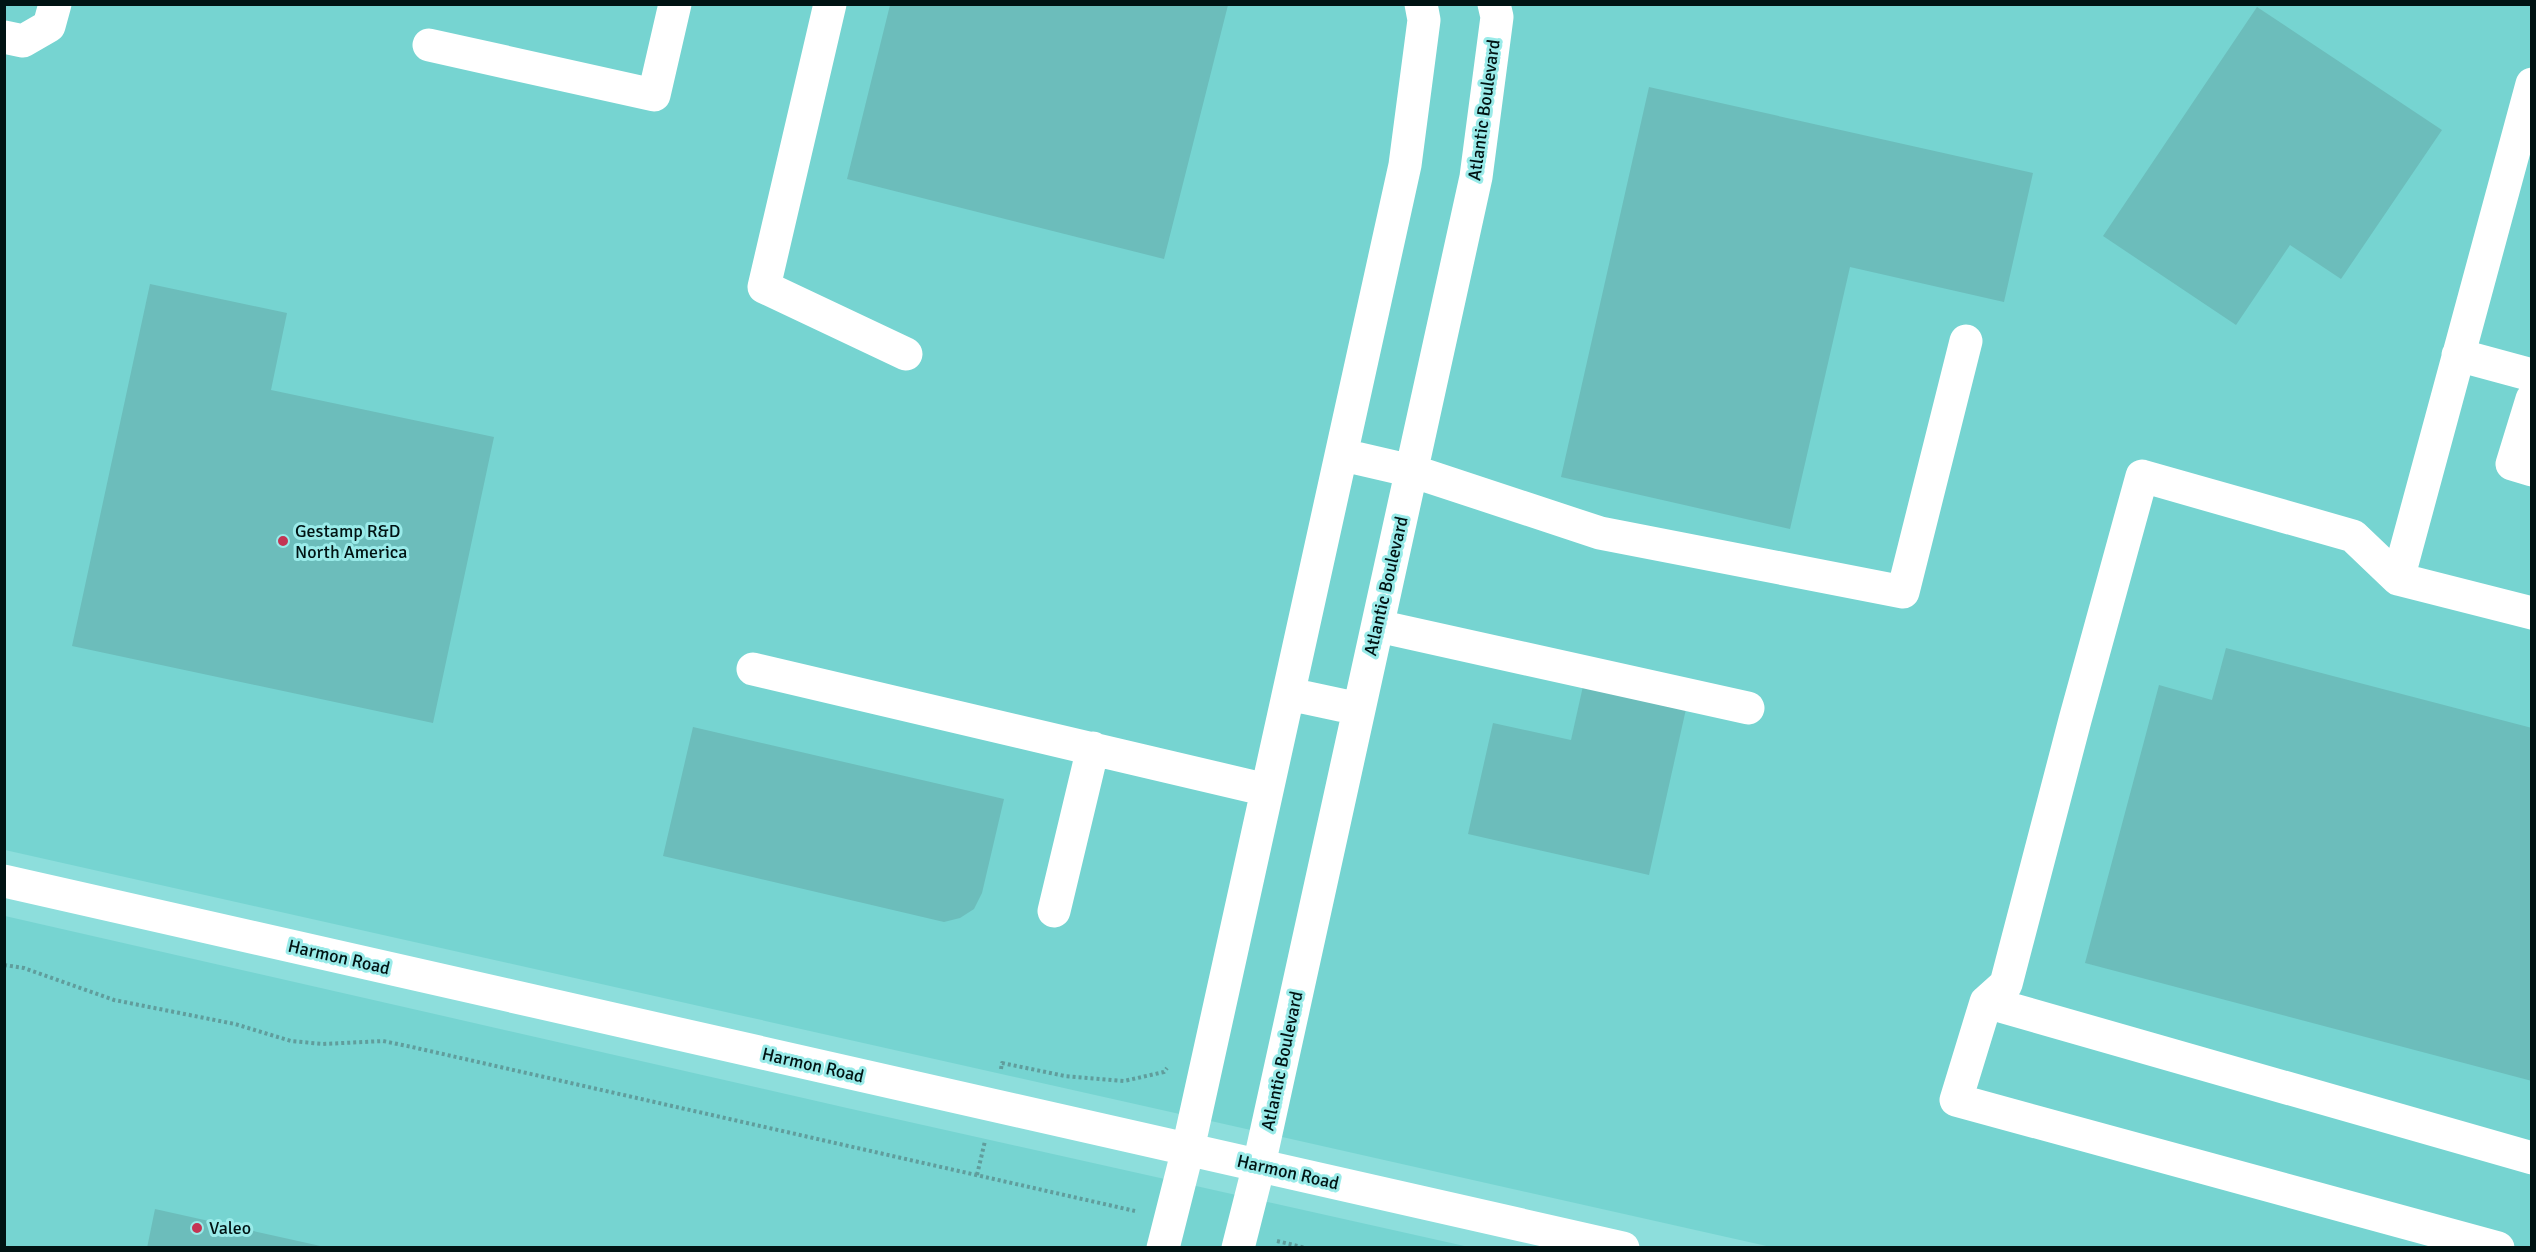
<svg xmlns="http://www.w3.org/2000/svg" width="2536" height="1252" viewBox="0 0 2536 1252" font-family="Signika,sans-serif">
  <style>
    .built { fill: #76d4d1 }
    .building { fill: #6cbdbb }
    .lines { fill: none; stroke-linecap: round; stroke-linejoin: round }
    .path { stroke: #609d9c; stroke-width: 4; stroke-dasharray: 3 3; stroke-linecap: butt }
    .minor { stroke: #fff; stroke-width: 33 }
    .poi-dot { fill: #c43453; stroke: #9aebe9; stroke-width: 2 }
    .labels { text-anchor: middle; stroke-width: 6; stroke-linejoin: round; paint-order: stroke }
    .street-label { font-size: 18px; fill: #001313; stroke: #9aebe9 }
    .poi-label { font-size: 18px; fill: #001313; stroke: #9aebe9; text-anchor: start }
  </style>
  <rect width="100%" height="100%" fill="#8ddedc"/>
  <!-- built -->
  <path class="built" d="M5 5H2531V1247H1771L5 850Z
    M5 916 847 1108 1469 1247 5 1248Z"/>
  <!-- building -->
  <path class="building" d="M890 5H1228L1164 259 847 179Z
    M2257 7 2442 130 2341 279 2290 245 2236 325 2103 236Z
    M1649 87 2033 173 2004 302 1850 267 1790 529 1561 477Z
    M150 284 287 313 271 390 494 437 433 723 72 646Z
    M2226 648 2532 728V1081L2085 963 2159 685 2212 700Z
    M1583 686 1686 709 1649 875 1468 834 1493 723 1571 740Z
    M693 727 1004 799 982 893 974 909 960 918 944 922 663 856Z
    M155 1209 325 1247V1248H147Z"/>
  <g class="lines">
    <!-- path -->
    <path class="path" d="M4 965 24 968 114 1000 235 1024 291 1041 323 1044 383 1041 412 1047 1135 1211
      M1001 1069 1002 1063 1065 1076 1124 1081 1164 1072 1167 1068
      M977 1175 985 1141
      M1277 1241 1306 1248"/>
    <!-- minor -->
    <path class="minor" d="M830 4 764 287 906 354
      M4 37 23 41 49 26 55 4
      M429 45 654 95 675 4
      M2458 355 2532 375
      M2532 399 2512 464 2532 470
      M1343 455 1412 471 1600 533 1903 592 1966 341
      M2398 579 2532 84
      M1378 626 1748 708
      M753 669 1267 790
      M1289 694 1359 709
      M4 881 1623 1248
      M1054 911 1093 748
      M1986 1002 2006 984 2075 720 2142 476 2353 536 2398 579 2532 613
      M1163 1248 1188 1149 1405 165 1424 20 1421 4
      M1238 1248 1259 1165 1476 177 1497 17 1494 4
      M2498 1248 1956 1100 1986 1002 2532 1158"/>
  </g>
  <!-- markers -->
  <g class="poi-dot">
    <circle cx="283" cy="541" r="6"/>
    <circle cx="197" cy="1228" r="6"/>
  </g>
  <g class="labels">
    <!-- street labels -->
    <g class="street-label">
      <text transform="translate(1484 110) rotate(-82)" y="6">Atlantic Boulevard</text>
      <text transform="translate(1386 586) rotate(-77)" y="6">Atlantic Boulevard</text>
      <text transform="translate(339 957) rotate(13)" y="6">Harmon Road</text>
      <text transform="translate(1282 1061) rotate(-78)" y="6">Atlantic Boulevard</text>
      <text transform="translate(813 1065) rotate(13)" y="6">Harmon Road</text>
      <text transform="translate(1288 1172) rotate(13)" y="6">Harmon Road</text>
    </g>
    <!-- poi labels -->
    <g class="poi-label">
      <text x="295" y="537">Gestamp R&amp;D<tspan x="295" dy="21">North America</tspan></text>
      <text x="209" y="1234">Valeo</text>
    </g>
  </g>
  <!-- border -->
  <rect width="2536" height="1252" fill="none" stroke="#001313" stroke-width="12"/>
</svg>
